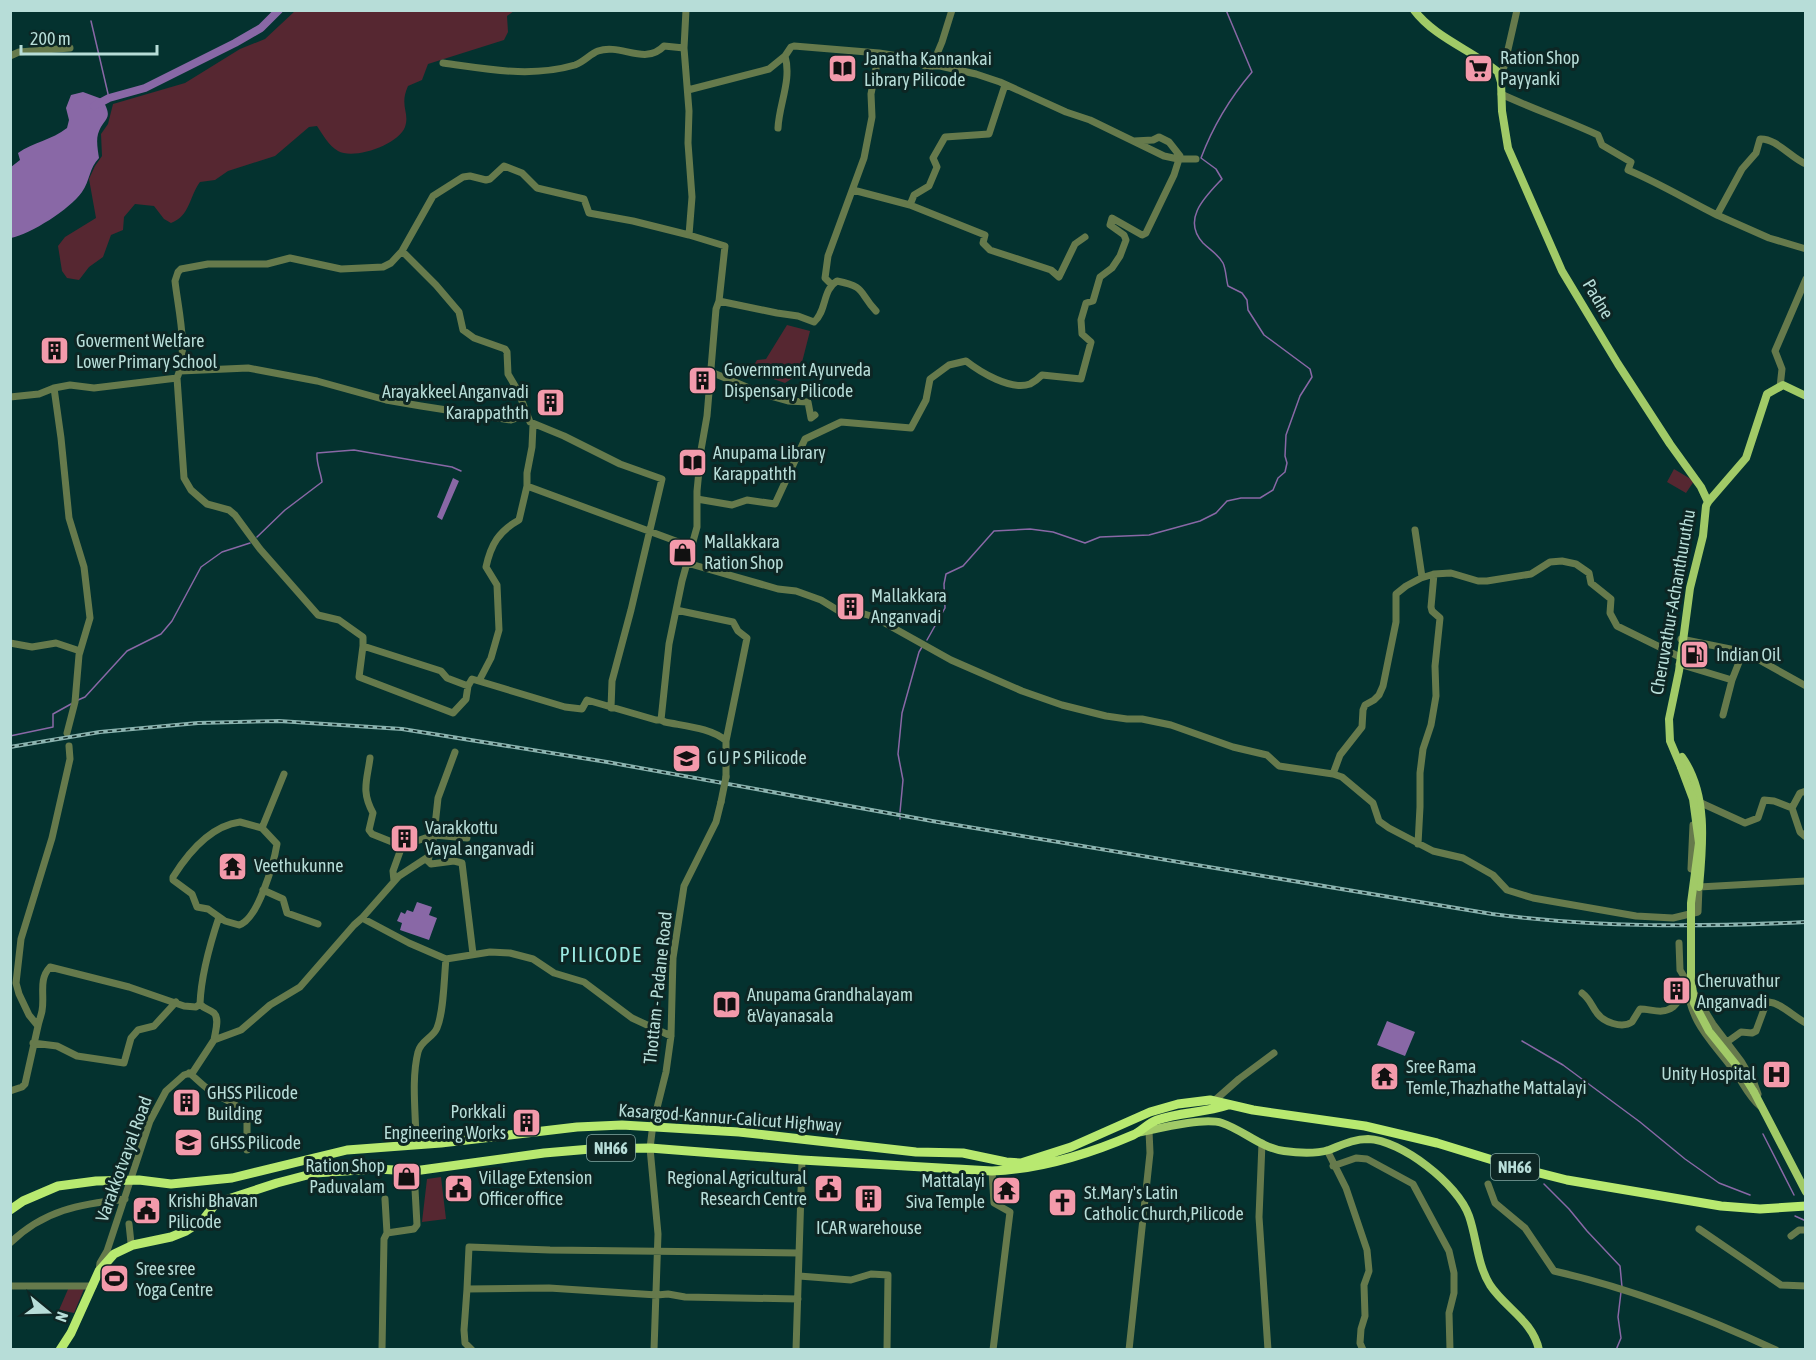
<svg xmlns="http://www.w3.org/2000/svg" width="1816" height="1360" viewBox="0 0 1816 1360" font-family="'Asap Condensed',sans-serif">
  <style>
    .green { fill: #562731 }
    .water { fill: #8968a6 }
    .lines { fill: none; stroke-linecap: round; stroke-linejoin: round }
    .stream { stroke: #8968a6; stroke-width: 1.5 }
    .river { stroke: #8968a6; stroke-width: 8 }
    .minor { stroke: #667a4c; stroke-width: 7 }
    .major { stroke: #a1ca67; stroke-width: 8 }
    .highway { stroke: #b8e970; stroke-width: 9 }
    .rail-casing { stroke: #8bb3af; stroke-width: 4 }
    .rail { stroke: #0d2624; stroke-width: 1.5; stroke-dasharray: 4.5; stroke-linecap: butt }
    .minor-bridge { stroke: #667a4c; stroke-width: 7 }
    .major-bridge { stroke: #a1ca67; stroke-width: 8 }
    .labels { text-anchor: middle; stroke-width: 6; stroke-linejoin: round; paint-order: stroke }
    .shield { fill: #0d2624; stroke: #84a6a2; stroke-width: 1.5 }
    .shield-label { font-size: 16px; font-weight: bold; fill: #b7ddd8 }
    .poi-label { font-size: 18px; fill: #b7ddd8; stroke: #0d2624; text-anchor: start }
    .street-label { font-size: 18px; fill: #b7ddd8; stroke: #0d2624 }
    .quarter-label { font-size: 21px; letter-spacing: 1.5px; fill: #9bebe3; stroke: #0d2624 }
  </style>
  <rect width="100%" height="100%" fill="#04322f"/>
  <!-- green -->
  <path class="green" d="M295 11H514L507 16 508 32 504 40 428 64 422 80 408 86C399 106 410 112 405 127 398 145 354 160 338 151 329 146 323 135 317 126L309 127 275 156 228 171 215 180 200 182C189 197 190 216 171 223L164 219 154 206 135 204 124 217 123 230 111 235 103 257 89 267 79 280 67 278 62 271 58 246 65 237 96 218 89 179 95 166 102 156 101 134 108 124 113 104 185 83 240 49 265 39Z
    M787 325 810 331 799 374 785 383 761 375V370L754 365 757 360 766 359Z
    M1674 469 1694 481 1686 493 1667 482Z
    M441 1177 446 1219 422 1222 427 1179Z
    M69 1287 84 1289 74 1313 59 1310Z"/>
  <!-- water -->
  <path class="water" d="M83 92 102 99C115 121 103 117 98 134 96 141 98 151 99 158 89 168 90 181 82 192 70 209 31 234 11 238V167L20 160 18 153C33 142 52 140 67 128L69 120 66 108 71 95Z
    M453 478 459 481 442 520 437 517Z
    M417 902 432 907 429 915 437 918 429 940 400 930 402 923 397 921 401 912 405 914 407 910 413 912Z
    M1387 1021 1415 1032 1405 1056 1377 1045Z"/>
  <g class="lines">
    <!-- stream -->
    <path class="stream" d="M91 21 109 98
      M257 537 285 510 322 482C321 473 316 463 317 453L354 450 452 467 461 471
      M927 640 945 608 944 584 946 574 963 566 994 531 1030 529 1053 532 1085 543 1100 537 1149 535 1200 521 1216 513 1227 501 1241 498H1260L1273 490 1278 478 1285 472 1287 463 1285 456 1286 435 1300 396 1312 377 1310 369 1264 335 1248 310 1247 300 1242 293 1228 286C1226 279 1226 269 1223 263 1218 254 1210 250 1203 243 1181 219 1206 196 1222 179L1216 169 1201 158C1213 126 1230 98 1252 72L1226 10
      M78 700 85 697 127 651 161 634 172 621 201 567 222 552 250 543
      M10 736 53 727V714L71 704
      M900 812 903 780 898 754 902 713 919 652 922 647
      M900 818V819
      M1522 1041 1563 1065 1640 1122 1685 1159 1719 1183 1750 1195
      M1763 1134 1794 1195
      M1544 1184 1569 1209 1587 1231 1620 1266 1622 1287
      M1795 1216 1806 1221
      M1616 1350 1621 1338 1618 1317 1621 1292"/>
    <!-- river -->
    <path class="river" d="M94 106 109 98 145 88 235 43 261 28 279 10"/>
    <!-- minor -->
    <path class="minor" d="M686 10 684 48 689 111 688 143 692 197 689 235 725 246 719 301 716 309 707 416 701 450 697 491V527L682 581 669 644 661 720 665 722C684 726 712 728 726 741V777
      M10 56 19 52 70 48
      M443 63C488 69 530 78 575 65 584 62 590 54 598 51 621 43 645 66 664 46L684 48
      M932 66 942 42 952 10
      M1500 75 1504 67 1517 10
      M1005 85 989 134 945 137 933 158 937 167 929 186 914 195 910 205 985 235 983 243 990 250 1051 270 1059 277 1075 244 1085 237
      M688 90 769 69 785 56 791 47 794 46 879 53
      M1501 94C1533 109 1566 120 1598 135L1602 145 1631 162 1628 170C1659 183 1687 200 1717 215L1742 169 1756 153 1760 139C1776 138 1791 158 1806 164
      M778 128C779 104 792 80 785 56
      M853 190 910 205
      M1717 215 1769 238 1806 249
      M402 251 436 285 459 312 463 330 474 338 505 349 507 352 508 374 518 391 530 422 564 436 620 464 662 479 631 610 612 681 611 708
      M832 285 825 278 828 256 864 158 872 117 871 94 879 53 911 58 925 66H940L976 74 1000 82 1066 112 1090 120 1164 156 1178 159H1196
      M719 301 777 313 798 316 814 322C827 311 822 290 837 281 867 287 858 292 876 311
      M180 371 248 368 317 381 386 400 421 406 511 420 526 415
      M711 372 763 394 788 401 808 402 811 418 815 415
      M177 378 184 478 191 490 207 504 229 510 235 515 260 549 318 615 339 620 363 637V646L441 671 447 678 468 686 472 679 565 707 582 709 587 700 656 720H661
      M1780 387 1782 369 1775 351 1806 279
      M54 388 61 438 69 518 84 567 90 618 79 655 75 702 67 733
      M10 397 39 394 54 388 70 385 94 388 177 378C189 351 178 309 175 281L178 272 181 269 208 264H267L290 258 341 269 383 267 391 263 402 251 433 196 463 177 470 176 486 180 490 179 504 166 522 173 537 188 584 199 589 213 633 221 689 235
      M533 425 532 447 527 473V486L692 547
      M697 499 732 505 747 500 775 504 805 439 841 422 911 428 926 400 930 379 949 365 966 361C980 372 1011 391 1030 384 1034 382 1039 378 1042 375L1081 379 1091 342 1082 334 1081 320 1086 303 1093 301 1100 277 1112 268 1120 256 1126 240 1124 235 1110 225 1112 218 1142 235 1146 233 1174 175 1180 156 1169 142 1159 137 1153 140 1134 141
      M1415 530 1422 577
      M687 563 778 589 796 591 821 600 839 611 858 612 874 617 951 660 1022 691 1062 705 1106 716 1127 719H1142L1171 725 1233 747 1267 755 1279 766 1333 774 1342 777 1373 803 1379 821 1389 828 1433 851 1463 858 1493 875 1507 890 1533 898 1636 916 1673 918 1698 912 1699 887 1806 881
      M676 610 733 622 738 631 747 638 726 741
      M1681 639 1745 652 1806 686
      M10 643 32 647 56 643 80 651
      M363 646 359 677 453 713 466 699 468 686
      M1679 664 1732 680 1723 715
      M1732 680 1743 652
      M479 681 491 658 499 630 497 585 486 567C491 544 499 531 519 520L527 486
      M455 752 438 798 434 835 428 861 431 864 454 861 462 863 473 954
      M370 758C367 781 361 791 373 813L369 830 372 834 402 846
      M1333 774 1340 755 1362 727 1363 710 1365 705 1374 700 1379 695 1383 686 1396 622V594L1406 586 1421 578 1434 574 1451 573 1478 581H1487L1531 574 1550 562 1562 561 1576 564 1589 573 1591 583 1611 599 1610 613 1617 626 1680 657
      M1699 802 1745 823 1758 818 1764 800 1774 801 1792 808 1800 832 1806 837
      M1792 808 1800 793 1806 791
      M240 822 262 828 277 844C274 862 258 920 239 925L225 921 208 909 197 907 192 894 173 880V877C188 853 210 826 240 822Z
      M1693 825 1691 869 1699 870
      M262 828 284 774
      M1418 844 1420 807V773L1423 749 1431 725 1436 696 1435 666 1440 618 1432 611 1431 607 1434 574
      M394 881 393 871 402 846 434 835 467 838
      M263 890 283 899 287 913 318 924
      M362 918 399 876 428 857
      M1679 943 1680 970 1713 1024 1741 1061 1754 1083 1758 1094
      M1686 981C1691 1026 1710 1038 1735 1072 1743 1083 1749 1097 1760 1106
      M1582 993C1590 999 1591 1005 1597 1013 1603 1022 1622 1029 1632 1022L1640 1009C1652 1009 1662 1015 1673 1007 1678 1002 1681 997 1687 994
      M38 1026C39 1021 41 1016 42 1011 45 995 38 980 50 967L129 987 184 1006 196 1007 200 1004
      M214 1040C215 1032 220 1019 214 1013 209 1009 204 1009 200 1004 201 975 210 944 219 917
      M1727 1042 1741 1032 1752 1033 1756 1031 1766 1004 1769 1002C1781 1003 1794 1017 1806 1023
      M33 1043 57 1046 77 1056 124 1063 131 1038 138 1030 154 1026 176 1002
      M189 1073C196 1078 201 1084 208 1089 221 1099 237 1102 247 1116V1150
      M10 1091 22 1087 25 1084 38 1026 29 1015 19 994 16 983 21 939 52 838 70 759 69 746
      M1214 1101 1239 1079 1274 1053
      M1262 1143 1259 1217 1268 1350
      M416 1144C416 1114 411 1080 418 1052 421 1040 433 1038 437 1028 444 1011 444 978 446 959L490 952 510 953 533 959 554 973 584 982 632 1018 671 1036
      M1327 1150 1346 1188 1367 1250 1369 1271 1364 1285 1365 1316 1361 1329 1360 1343 1363 1350
      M1333 1166 1356 1158 1367 1159 1413 1184 1449 1251 1454 1273V1293L1449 1313 1450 1350
      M992 1171 994 1203 1010 1212 993 1350
      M1488 1184 1495 1203 1525 1228 1554 1271C1630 1288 1705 1317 1776 1350
      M385 1199 387 1233
      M129 1224 131 1243 133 1245
      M1699 1229 1781 1285 1806 1286
      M1791 1236 1799 1230H1806
      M10 1243C44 1210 80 1204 125 1199
      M99 1271 100 1263 107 1251 150 1121 166 1091 184 1075 193 1072 214 1040 241 1030 270 1005 300 987 354 925 362 918 409 943 446 959
      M799 1276 851 1280 871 1274 888 1275 887 1350
      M10 1286H93
      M467 1289 464 1330 465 1343 472 1350
      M798 1299 685 1297 668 1294 657 1295 549 1288 467 1289 469 1247 550 1250 799 1253
      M382 1350 384 1239 387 1233 414 1229 417 1225 414 1171
      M654 1350 658 1234 650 1148 653 1124 666 1072 671 1036 673 958 684 886 716 822 721 802
      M796 1350 802 1160
      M1129 1350 1150 1153 1149 1131"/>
    <!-- major -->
    <path class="major" d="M1414 10C1435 38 1472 50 1498 72L1501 82 1502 111 1508 148 1562 271 1618 364 1670 444 1701 487 1708 502
      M1682 757C1708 794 1703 844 1699 887
      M1681 767 1670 741 1669 719 1679 671 1690 588 1703 536 1706 506 1708 502 1746 458 1767 394 1783 385 1806 396
      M1754 1092 1806 1192
      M1137 1133C1157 1129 1203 1117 1222 1123 1243 1130 1261 1148 1284 1151 1298 1153 1315 1154 1329 1150 1342 1145 1353 1139 1368 1139 1401 1140 1458 1184 1469 1216 1477 1239 1477 1264 1490 1285 1505 1308 1533 1321 1539 1350"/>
    <!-- highway -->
    <path class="highway" d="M10 1210 23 1201 58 1186 96 1181 139 1180 171 1184 232 1178 347 1150 441 1143 577 1127 622 1125 739 1132 916 1152 963 1153 1006 1162 1021 1163 1071 1147 1150 1112 1178 1104 1210 1100 1253 1110 1365 1126 1437 1143 1512 1166 1567 1180 1721 1206 1760 1209 1806 1206
      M60 1350 71 1333 99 1271 114 1254 133 1245 171 1237 186 1231 203 1220 216 1203 277 1183 315 1173 376 1169 414 1171 544 1153 591 1149 650 1148 802 1160 992 1171C1040 1169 1089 1154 1133 1135 1142 1131 1148 1123 1157 1120 1180 1112 1204 1113 1228 1105"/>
    <defs>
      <path id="rail" d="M10 747 100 732 198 723 279 721 402 729 607 762 932 821 1492 914C1598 928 1699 927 1806 922"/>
    </defs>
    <!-- rail casing -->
    <use href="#rail" class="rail-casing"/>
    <!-- rail -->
    <use href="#rail" class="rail"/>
    <!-- minor-bridge -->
    <path class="minor-bridge" d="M721 802 726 777"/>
    <!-- major-bridge -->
    <path class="major-bridge" d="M1681 767 1693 799 1699 843 1691 903V976L1694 1003 1709 1031 1741 1071 1754 1092"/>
  </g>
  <!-- icons -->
  <defs>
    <symbol id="supermarket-square" viewBox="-11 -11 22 22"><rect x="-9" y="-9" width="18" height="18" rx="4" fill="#f39aab" stroke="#0d2624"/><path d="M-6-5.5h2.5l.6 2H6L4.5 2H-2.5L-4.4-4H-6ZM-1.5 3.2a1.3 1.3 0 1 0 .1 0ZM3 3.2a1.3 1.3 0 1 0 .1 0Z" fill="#111"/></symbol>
    <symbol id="library-square" viewBox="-11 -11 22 22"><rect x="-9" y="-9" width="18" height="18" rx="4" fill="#f39aab" stroke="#0d2624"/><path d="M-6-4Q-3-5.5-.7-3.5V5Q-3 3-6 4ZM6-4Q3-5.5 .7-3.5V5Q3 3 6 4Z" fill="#111"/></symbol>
    <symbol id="building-square" viewBox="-11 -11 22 22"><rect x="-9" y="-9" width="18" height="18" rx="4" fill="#f39aab" stroke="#0d2624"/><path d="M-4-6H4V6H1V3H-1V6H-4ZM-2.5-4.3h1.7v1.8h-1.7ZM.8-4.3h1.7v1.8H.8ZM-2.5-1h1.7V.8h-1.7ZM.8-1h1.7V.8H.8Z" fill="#111"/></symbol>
    <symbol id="shop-square" viewBox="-11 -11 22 22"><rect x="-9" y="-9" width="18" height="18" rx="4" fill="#f39aab" stroke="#0d2624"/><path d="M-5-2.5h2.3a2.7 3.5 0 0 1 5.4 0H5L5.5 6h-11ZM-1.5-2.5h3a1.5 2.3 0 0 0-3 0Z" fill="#111"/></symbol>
    <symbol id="fuel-square" viewBox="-11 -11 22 22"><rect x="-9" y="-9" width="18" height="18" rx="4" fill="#f39aab" stroke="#0d2624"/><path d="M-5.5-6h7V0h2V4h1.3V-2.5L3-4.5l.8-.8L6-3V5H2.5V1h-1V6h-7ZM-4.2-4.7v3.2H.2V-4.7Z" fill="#111"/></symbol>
    <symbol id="school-square" viewBox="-11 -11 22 22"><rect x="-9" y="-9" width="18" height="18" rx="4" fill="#f39aab" stroke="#0d2624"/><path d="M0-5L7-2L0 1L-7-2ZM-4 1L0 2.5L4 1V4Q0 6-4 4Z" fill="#111"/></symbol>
    <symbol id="temple-square" viewBox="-11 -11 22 22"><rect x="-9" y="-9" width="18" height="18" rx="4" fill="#f39aab" stroke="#0d2624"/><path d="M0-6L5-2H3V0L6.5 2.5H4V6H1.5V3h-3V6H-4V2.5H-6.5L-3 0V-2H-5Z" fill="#111"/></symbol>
    <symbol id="hospital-square" viewBox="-11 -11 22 22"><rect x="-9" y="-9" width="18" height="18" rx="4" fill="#f39aab" stroke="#0d2624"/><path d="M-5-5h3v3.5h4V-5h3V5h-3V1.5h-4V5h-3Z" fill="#111"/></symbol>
    <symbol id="civic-square" viewBox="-11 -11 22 22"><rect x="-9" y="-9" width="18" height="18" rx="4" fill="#f39aab" stroke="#0d2624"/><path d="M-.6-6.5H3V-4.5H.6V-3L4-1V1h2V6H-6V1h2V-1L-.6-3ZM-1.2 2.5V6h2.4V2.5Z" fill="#111"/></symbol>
    <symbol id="church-square" viewBox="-11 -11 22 22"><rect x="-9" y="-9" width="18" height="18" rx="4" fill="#f39aab" stroke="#0d2624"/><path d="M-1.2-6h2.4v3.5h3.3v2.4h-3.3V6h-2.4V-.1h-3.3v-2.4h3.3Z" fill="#111"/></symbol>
    <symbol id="stadium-square" viewBox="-11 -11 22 22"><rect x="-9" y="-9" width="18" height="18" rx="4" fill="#f39aab" stroke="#0d2624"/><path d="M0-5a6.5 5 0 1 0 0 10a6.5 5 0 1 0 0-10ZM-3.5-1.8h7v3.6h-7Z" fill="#111"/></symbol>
  </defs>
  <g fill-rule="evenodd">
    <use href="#supermarket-square" x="1462" y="52" width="33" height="33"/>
    <use href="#library-square" x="826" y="52" width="33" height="33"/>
    <use href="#building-square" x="38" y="334" width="33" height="33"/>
    <use href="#building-square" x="686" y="364" width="33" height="33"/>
    <use href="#building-square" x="534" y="386" width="33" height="33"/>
    <use href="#library-square" x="676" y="446" width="33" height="33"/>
    <use href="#shop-square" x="666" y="536" width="33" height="33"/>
    <use href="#building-square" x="834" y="590" width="33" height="33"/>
    <use href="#fuel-square" x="1678" y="638" width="33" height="33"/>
    <use href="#school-square" x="670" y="742" width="33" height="33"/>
    <use href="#building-square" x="388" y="822" width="33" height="33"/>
    <use href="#temple-square" x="216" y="850" width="33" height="33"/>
    <use href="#building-square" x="1660" y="974" width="33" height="33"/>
    <use href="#library-square" x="710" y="988" width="33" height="33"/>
    <use href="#hospital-square" x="1760" y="1058" width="33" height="33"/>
    <use href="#temple-square" x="1368" y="1060" width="33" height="33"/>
    <use href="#building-square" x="170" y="1086" width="33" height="33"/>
    <use href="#building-square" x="510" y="1106" width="33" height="33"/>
    <use href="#school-square" x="172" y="1126" width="33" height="33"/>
    <use href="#shop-square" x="390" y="1160" width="33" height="33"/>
    <use href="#civic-square" x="442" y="1172" width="33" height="33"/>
    <use href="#civic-square" x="812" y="1172" width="33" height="33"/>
    <use href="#temple-square" x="990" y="1174" width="33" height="33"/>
    <use href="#building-square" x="852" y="1182" width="33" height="33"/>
    <use href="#church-square" x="1046" y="1186" width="33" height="33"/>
    <use href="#civic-square" x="130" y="1194" width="33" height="33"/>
    <use href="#stadium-square" x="98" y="1262" width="33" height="33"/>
  </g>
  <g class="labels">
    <!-- shield labels -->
    <g class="shield">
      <rect x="587" y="1135" width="48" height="26" rx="4.5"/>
      <rect x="1491" y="1154" width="48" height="26" rx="4.5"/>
    </g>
    <g class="shield-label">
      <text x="611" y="1154">NH66</text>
      <text x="1515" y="1173">NH66</text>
    </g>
    <!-- poi labels -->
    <g class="poi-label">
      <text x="1500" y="64">Ration Shop<tspan x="1500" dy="21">Payyanki</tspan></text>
      <text x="864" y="65">Janatha Kannankai<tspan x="864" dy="21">Library Pilicode</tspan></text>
      <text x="76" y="347">Goverment Welfare<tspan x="76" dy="21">Lower Primary School</tspan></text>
      <text x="724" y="376">Government Ayurveda<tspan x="724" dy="21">Dispensary Pilicode</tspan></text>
      <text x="529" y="398" text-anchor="end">Arayakkeel Anganvadi<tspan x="529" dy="21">Karappathth</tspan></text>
      <text x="713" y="459">Anupama Library<tspan x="713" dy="21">Karappathth</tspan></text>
      <text x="704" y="548">Mallakkara<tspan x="704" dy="21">Ration Shop</tspan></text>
      <text x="871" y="602">Mallakkara<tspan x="871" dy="21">Anganvadi</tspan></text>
      <text x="1716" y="661">Indian Oil</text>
      <text x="707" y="764">G U P S Pilicode</text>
      <text x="425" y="834">Varakkottu<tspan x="425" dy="21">Vayal anganvadi</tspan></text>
      <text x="254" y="872">Veethukunne</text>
      <text x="1697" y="987">Cheruvathur<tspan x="1697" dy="21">Anganvadi</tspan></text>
      <text x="747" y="1001">Anupama Grandhalayam<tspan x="747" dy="21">&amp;Vayanasala</tspan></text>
      <text x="1406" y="1073">Sree Rama<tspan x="1406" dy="21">Temle,Thazhathe Mattalayi</tspan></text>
      <text x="1756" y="1080" text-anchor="end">Unity Hospital</text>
      <text x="207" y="1099">GHSS Pilicode<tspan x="207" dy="21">Building</tspan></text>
      <text x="506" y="1118" text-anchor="end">Porkkali<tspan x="506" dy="21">Engineering Works</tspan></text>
      <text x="210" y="1149">GHSS Pilicode</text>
      <text x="385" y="1172" text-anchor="end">Ration Shop<tspan x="385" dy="21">Paduvalam</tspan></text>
      <text x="479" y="1184">Village Extension<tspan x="479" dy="21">Officer office</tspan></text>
      <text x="807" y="1184" text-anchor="end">Regional Agricultural<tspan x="807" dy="21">Research Centre</tspan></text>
      <text x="985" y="1187" text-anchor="end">Mattalayi<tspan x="985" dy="21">Siva Temple</tspan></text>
      <text x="1084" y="1199">St.Mary's Latin<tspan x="1084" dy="21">Catholic Church,Pilicode</tspan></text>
      <text x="168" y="1207">Krishi Bhavan<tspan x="168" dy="21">Pilicode</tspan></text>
      <text x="869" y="1234" text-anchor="middle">ICAR warehouse</text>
      <text x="136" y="1275">Sree sree<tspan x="136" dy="21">Yoga Centre</tspan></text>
    </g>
    <!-- street labels -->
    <g class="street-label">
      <text transform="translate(1598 299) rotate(59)" y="6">Padne</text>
      <text transform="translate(1673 602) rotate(-80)" y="6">Cheruvathur-Achanthuruthu</text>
      <text transform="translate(658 988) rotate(-84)" y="6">Thottam - Padane Road</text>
      <text transform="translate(730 1118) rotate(4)" y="6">Kasargod-Kannur-Calicut Highway</text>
      <text transform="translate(124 1159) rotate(-70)" y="6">Varakkotvayal Road</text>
    </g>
    <!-- quarter labels -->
    <g class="quarter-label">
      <text x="601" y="962">PILICODE</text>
    </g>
  </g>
  <!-- border -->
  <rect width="1816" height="1360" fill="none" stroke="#b7ddd8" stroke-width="24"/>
  <!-- north arrow -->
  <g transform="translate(48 1312) rotate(109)" stroke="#0d2624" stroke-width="4.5" paint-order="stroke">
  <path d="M0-4.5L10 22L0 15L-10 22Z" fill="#b7ddd8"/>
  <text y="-9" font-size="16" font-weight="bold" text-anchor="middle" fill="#b7ddd8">N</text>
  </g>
  <!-- scale -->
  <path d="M21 45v9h136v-9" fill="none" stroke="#b7ddd8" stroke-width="3"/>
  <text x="30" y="45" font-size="18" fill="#b7ddd8" stroke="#0d2624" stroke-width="4.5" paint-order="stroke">200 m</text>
</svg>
